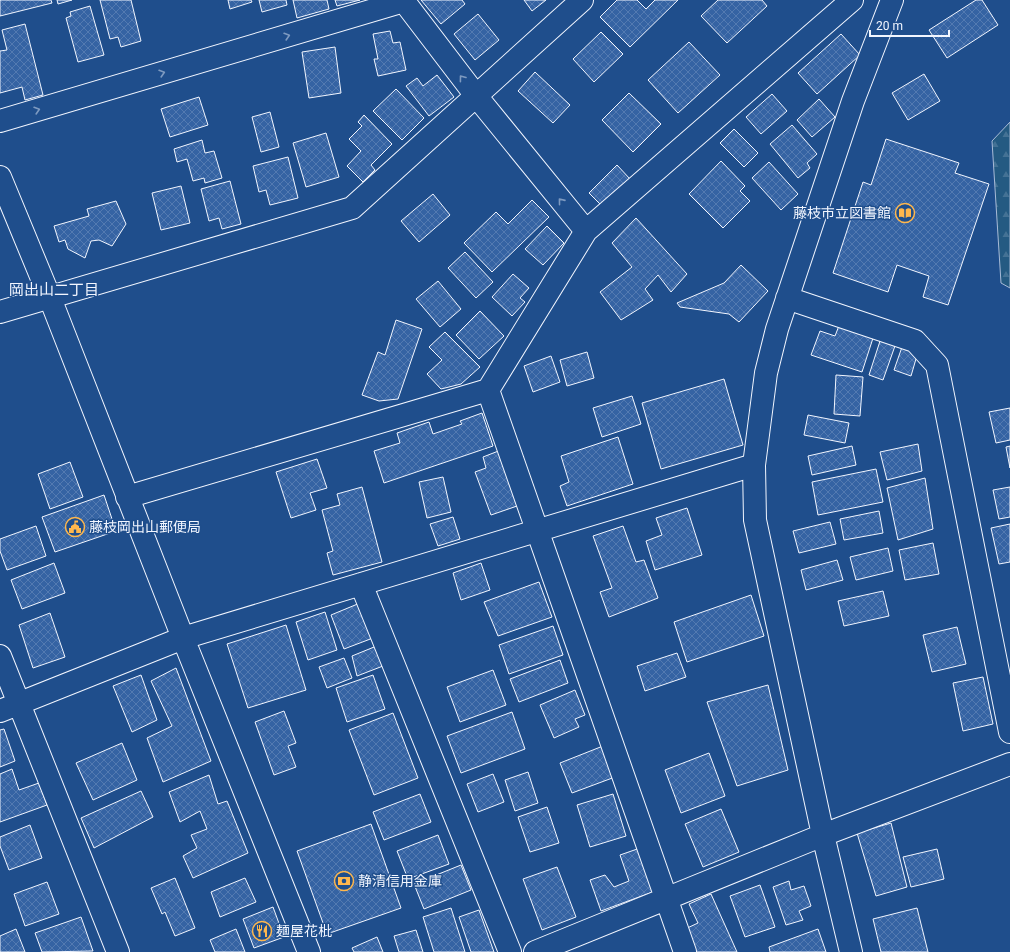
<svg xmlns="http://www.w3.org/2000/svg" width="1010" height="952" viewBox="0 0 1010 952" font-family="Roboto,'Noto Sans JP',sans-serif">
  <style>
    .forest { fill: url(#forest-firs); stroke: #a8bbd7 }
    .building { fill: url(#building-cross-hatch); stroke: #f2f6ff }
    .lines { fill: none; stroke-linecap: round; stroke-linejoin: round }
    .minor-casing { stroke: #f2f6ff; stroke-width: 24 }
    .minor { stroke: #1f4e8c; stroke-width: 22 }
    .oneway { stroke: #7e9ac0 }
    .labels { text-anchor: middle; stroke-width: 3; stroke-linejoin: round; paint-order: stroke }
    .poi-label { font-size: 14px; fill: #f2f6ff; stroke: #1f4e8c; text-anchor: start }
    .neighbourhood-label { font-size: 15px; fill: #f2f6ff; stroke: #1f4e8c }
  </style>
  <defs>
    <pattern id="forest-firs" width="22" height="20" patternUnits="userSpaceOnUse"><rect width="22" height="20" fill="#245a82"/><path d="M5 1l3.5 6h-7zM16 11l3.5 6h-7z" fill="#447295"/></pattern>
    <pattern id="building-cross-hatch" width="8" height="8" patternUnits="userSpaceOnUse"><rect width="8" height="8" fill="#3563a3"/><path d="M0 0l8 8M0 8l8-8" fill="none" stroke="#537ab1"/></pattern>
  </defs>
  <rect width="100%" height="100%" fill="#1f4e8c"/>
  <!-- forest -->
  <path class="forest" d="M1010 122V288L1001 283 992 141Z"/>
  <!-- building -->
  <path class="building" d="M0 0H51L52 3 0 16Z
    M57 0H72L58 4Z
    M100 0H131L141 41 121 47 118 37 110 39Z
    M228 0H251L252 2 230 9Z
    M259 0H286L287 5 262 12Z
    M293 0H327L329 9 297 18Z
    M335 0H360L337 6Z
    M421 0H462L465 4 441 24Z
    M524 0H546L532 11Z
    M617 0H637L646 9 655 0H678L630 47 600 17Z
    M718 0H762L767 6 727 43 701 16Z
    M976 0H982L998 25 947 58 929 30Z
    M90 6 104 55 78 62 66 18 71 16 70 12Z
    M478 14 499 40 475 60 454 34Z
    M25 24 43 95 25 100 22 87 0 93V51L7 50 2 30Z
    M390 31 393 43 400 42 406 70 378 76 374 59H378L373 34Z
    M601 32 623 54 594 82 573 59Z
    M841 34 860 55 817 94 798 73Z
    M689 42 720 75 678 113 648 80Z
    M335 47 341 93 309 98 302 52Z
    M535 72 570 105 553 123 518 91Z
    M924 74 940 101 908 120 892 93Z
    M437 75 454 97 429 116 406 86 417 78 423 86Z
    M396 89 424 118 402 140 373 111Z
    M629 93 661 124 633 152 602 120Z
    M772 94 787 111 761 134 746 117Z
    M199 97 208 125 170 137 161 109Z
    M819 99 835 117 812 137 797 120Z
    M270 112 279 147 261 152 252 117Z
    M364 115 392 144 371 165 375 170 363 182 347 166 361 151 349 139 362 126 358 122Z
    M792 125 817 154 807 163 810 168 798 178 770 144Z
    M734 129 758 153 744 167 720 143Z
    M326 133 339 177 306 187 293 143Z
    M886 139 959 163 955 173 989 184 948 305 923 297 929 276 897 265 888 292 833 273 863 182 871 185Z
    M202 140 205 153 214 151 222 178 205 183 204 178 193 181 187 159 177 162 174 149Z
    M288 157 298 198 270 205 266 190 259 192 253 166Z
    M721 161 745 186 740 191 750 201 723 228 689 194Z
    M769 162 798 194 781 210 752 178Z
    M617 165 630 179 602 206 589 193Z
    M230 181 241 224 222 229 219 218 209 221 201 189Z
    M181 186 190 223 161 230 152 193Z
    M433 194 450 215 419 242 401 221Z
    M532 200 549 217 492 272 464 243 496 212 508 224Z
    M116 201 126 224 112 246 99 240 91 241 85 258 68 249 65 240 59 242 54 226 89 216 87 209Z
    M636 218 687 274 671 292 658 275 645 289 653 300 621 320 600 292 632 267 612 243Z
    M547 226 564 243 543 265 525 249Z
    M465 252 493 282 476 298 448 268Z
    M741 265 768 291 739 322 729 314 680 307 677 303 724 283Z
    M513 274 529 288 520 298 525 302 512 316 492 297Z
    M438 281 461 309 440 327 416 299Z
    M480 311 504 336 479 359 456 335Z
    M396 320 422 329 398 399 379 401 362 395 378 352 385 355Z
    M840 323 874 335 862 372 811 355 820 331 835 336Z
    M445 332 480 367 461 384 441 389 427 374 442 360 429 347Z
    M881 338 896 343 883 380 869 375Z
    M902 347 918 352 911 376 894 370Z
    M587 352 594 378 567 386 560 360Z
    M551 356 560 382 533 392 524 366Z
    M836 375 863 377 860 416 834 414Z
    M724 379 743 445 661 469 642 403Z
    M632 396 641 424 602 437 593 408Z
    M1010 408V440L996 443 989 412Z
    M482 413 493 446 384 483 374 451 400 443 397 433 429 422 433 434 462 424 460 421Z
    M808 415 849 423 845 443 804 435Z
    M618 437 633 484 567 506 560 486 569 482 561 456Z
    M918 444 922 471 887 480 880 452Z
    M852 446 856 465 812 475 808 456Z
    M1010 446V468L1006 447Z
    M501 450 520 505 491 515 475 472 486 468 483 457Z
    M317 459 327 488 310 493 316 510 291 518 276 472Z
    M70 462 83 497 50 509 38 474Z
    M876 469 883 502 818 515 812 482Z
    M443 477 451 512 427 518 419 482Z
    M925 478 933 529 898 540 887 488Z
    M362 487 382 562 333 575 327 553 333 551 322 510 340 505 337 494Z
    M1010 487V517L999 519 993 490Z
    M104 495 116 531 55 552 42 517Z
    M687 508 702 555 655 570 646 541 662 535 656 518Z
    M879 511 883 533 844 540 840 519Z
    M453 517 460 539 438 546 430 524Z
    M830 522 836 544 799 553 793 531Z
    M1010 524V562L999 564 991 528Z
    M36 526 46 556 7 570 0 551V539Z
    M623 526 636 562 644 560 658 598 609 617 600 592 612 588 593 536Z
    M933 543 939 574 905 580 899 550Z
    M888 548 893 571 856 580 850 557Z
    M837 560 843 580 806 590 801 570Z
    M54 563 65 593 22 609 11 580Z
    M481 563 490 590 461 600 453 573Z
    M539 582 552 617 498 636 484 602Z
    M883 591 889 616 844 626 838 601Z
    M751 595 764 636 687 662 674 622Z
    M360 603 373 638 344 649 331 615Z
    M325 612 337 650 308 660 296 622Z
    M50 613 65 657 33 668 19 625Z
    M286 625 306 690 248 708 227 644Z
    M553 626 563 655 509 674 499 645Z
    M957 627 966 664 932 672 923 635Z
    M379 645 383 666 357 676 352 656Z
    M677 653 686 677 645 691 637 666Z
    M344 658 352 678 327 688 319 667Z
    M560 660 568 683 519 702 510 679Z
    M176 668 211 761 163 782 147 738 172 726 151 681Z
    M493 670 506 705 460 722 447 687Z
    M141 675 157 720 132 732 113 686Z
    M373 675 385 709 347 722 336 688Z
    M983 677 993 724 963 731 953 683Z
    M768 685 788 770 737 786 707 702Z
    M575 690 585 715 575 719 579 727 554 738 540 705Z
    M284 711 296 743 288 746 296 767 274 775 255 722Z
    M512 712 525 749 461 773 447 736Z
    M393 713 418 778 374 795 349 730Z
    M4 729 15 761 0 767V730Z
    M122 743 137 780 93 800 76 763Z
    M603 746 615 777 572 793 560 763Z
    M709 753 725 796 681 813 665 770Z
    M12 769 19 790 39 783 47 805 0 822V774Z
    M528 772 538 803 515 811 505 780Z
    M493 774 504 802 478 812 467 784Z
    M209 775 218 804 227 801 248 853 193 878 183 856 197 848 191 835 207 829 200 811 180 822 169 792Z
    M141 791 153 817 94 848 81 818Z
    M420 794 431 822 384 840 373 812Z
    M613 794 626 836 590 847 577 805Z
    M547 807 559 843 530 852 518 817Z
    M721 809 739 852 703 867 685 824Z
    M891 823 907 887 876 896 857 833Z
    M371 824 401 908 327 934 297 851Z
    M30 825 42 858 9 870 0 846V837Z
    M438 835 449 864 408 879 397 851Z
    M643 847 658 890 601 911 590 880 605 875 614 887 629 881 620 855Z
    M937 849 944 879 911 887 903 857Z
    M461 865 471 890 424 909 414 884Z
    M557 867 576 917 542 930 523 879Z
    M175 878 195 928 175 936 165 912 162 914 151 888Z
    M245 878 256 902 220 917 211 892Z
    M789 881 791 890 804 886 811 906 799 911 803 920 786 925 773 887Z
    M47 882 59 914 25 926 14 894Z
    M760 885 775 927 745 937 730 896Z
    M711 894 737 952H693L683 930 698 923 689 904Z
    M273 907 284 937 254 948 243 919Z
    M451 908 465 952H434L423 917Z
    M917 908 928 952H881L873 919Z
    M479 910 494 952H471L459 917Z
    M81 917 93 951 42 952 35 933Z
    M16 929 25 952H0V936Z
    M236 929 245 952H215L210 940Z
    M818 929 826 952H770L769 947Z
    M416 930 423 952H399L394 936Z
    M377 937 383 952H354L352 948Z"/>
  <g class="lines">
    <defs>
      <path id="minor" d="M403 0 477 97 586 231
        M0 121 404 1
        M0 177 50 298 183 638 309 952
        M787 298 915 341 937 365 1010 732
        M0 312 352 208 582 0
        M488 390 685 952
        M127 497 488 390 586 231 852 0
        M361 584 510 952
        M0 656 118 952
        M0 711 183 638 754 465
        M535 952 823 835 1010 764
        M851 952 823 835 755 520 754 465 766 373 777 329 853 101 892 0"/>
    </defs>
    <!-- minor casing -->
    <use href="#minor" class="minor-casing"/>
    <!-- minor -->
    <use href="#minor" class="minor"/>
  </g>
  <!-- one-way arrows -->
  <defs><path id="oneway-chevron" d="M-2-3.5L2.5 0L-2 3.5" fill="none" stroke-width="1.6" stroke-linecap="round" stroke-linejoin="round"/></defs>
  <g class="oneway">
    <use href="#oneway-chevron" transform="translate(287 36) rotate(-17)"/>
    <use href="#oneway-chevron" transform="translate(162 73) rotate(-17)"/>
    <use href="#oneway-chevron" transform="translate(462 78) rotate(-127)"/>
    <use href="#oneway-chevron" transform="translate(37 110) rotate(-17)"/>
    <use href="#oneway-chevron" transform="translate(561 201) rotate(-129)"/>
  </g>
  <!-- icons -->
  <defs>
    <symbol id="library-ring" viewBox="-11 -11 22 22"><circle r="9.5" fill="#1f4e8c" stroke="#ffb74d" stroke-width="1.5"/><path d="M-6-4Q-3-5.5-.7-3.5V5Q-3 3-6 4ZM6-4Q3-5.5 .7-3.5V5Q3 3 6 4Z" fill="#ffb74d"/></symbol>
    <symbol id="civic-ring" viewBox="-11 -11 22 22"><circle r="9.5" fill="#1f4e8c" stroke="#ffb74d" stroke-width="1.5"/><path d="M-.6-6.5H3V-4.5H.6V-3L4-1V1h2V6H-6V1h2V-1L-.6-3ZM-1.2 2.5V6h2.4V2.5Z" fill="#ffb74d"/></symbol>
    <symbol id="bank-ring" viewBox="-11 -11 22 22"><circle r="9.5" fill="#1f4e8c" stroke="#ffb74d" stroke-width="1.5"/><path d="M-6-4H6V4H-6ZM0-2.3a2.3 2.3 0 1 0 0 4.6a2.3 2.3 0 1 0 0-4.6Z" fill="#ffb74d"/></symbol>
    <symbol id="restaurant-ring" viewBox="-11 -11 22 22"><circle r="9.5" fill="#1f4e8c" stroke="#ffb74d" stroke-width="1.5"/><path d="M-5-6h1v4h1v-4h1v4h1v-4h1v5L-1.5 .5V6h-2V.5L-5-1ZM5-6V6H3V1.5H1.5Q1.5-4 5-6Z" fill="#ffb74d"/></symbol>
  </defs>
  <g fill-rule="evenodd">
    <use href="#library-ring" x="894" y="202" width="22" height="22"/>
    <use href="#civic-ring" x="64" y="516" width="22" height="22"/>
    <use href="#bank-ring" x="333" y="870" width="22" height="22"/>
    <use href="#restaurant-ring" x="251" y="920" width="22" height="22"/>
  </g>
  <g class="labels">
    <!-- poi labels -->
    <g class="poi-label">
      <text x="891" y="218" text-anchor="end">藤枝市立図書館</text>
      <text x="89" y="532">藤枝岡出山郵便局</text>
      <text x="358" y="886">静清信用金庫</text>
      <text x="276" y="936">麺屋花枇</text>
    </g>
    <!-- neighbourhood labels -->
    <g class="neighbourhood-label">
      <text x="54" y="295">岡出山二丁目</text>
    </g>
  </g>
  <!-- scale -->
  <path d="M870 30v6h79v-6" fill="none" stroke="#f2f6ff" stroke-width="2"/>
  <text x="876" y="30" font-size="12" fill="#f2f6ff" stroke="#1f4e8c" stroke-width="3" paint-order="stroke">20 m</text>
</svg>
